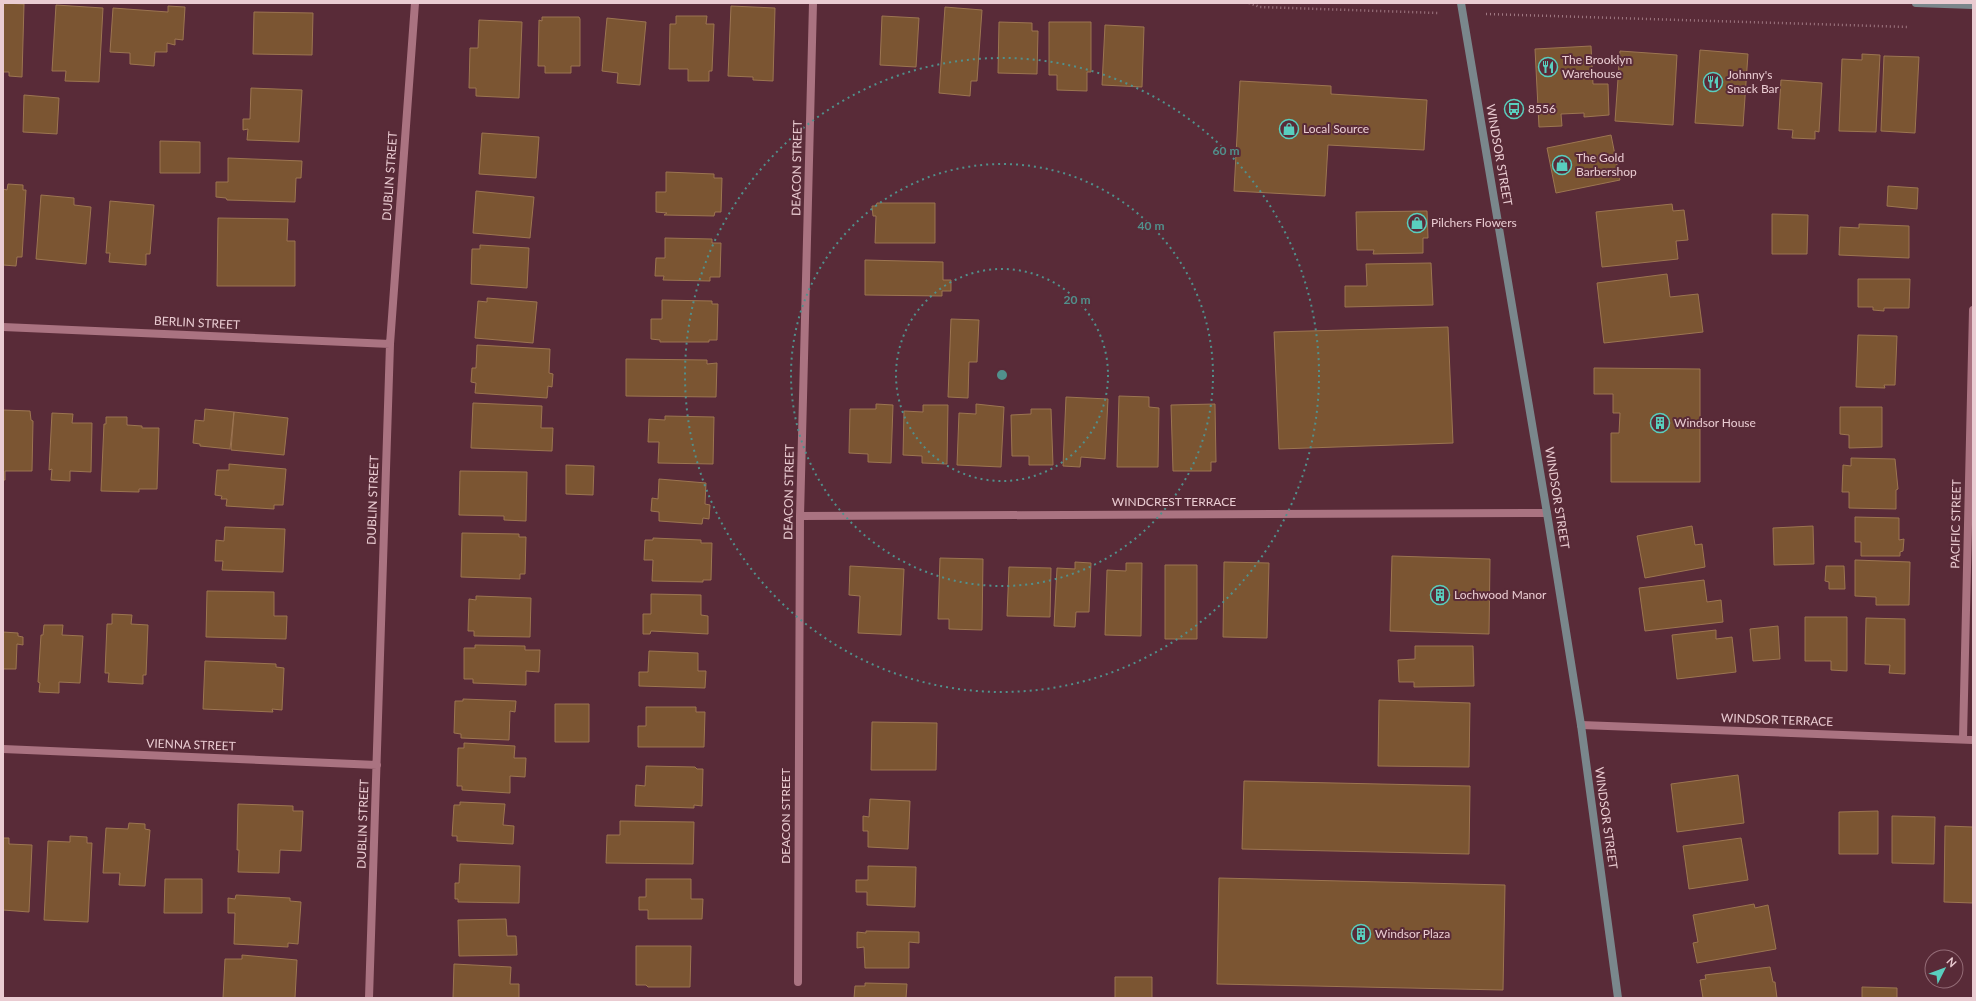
<svg xmlns="http://www.w3.org/2000/svg" width="1976" height="1001" viewBox="0 0 1976 1001" font-family="Lato,sans-serif">
  <style>
    .building { fill: #7b5532; stroke: #9c7551 }
    .lines { fill: none; stroke-linecap: round; stroke-linejoin: round }
    .path { stroke: #9f7882; stroke-width: 2.5; stroke-dasharray: 1 3; stroke-linecap: butt }
    .street { stroke: #aa7381; stroke-width: 8 }
    .secondary { stroke: #7a878c; stroke-width: 8 }
    .ring { fill: none; stroke: #51908c; stroke-width: 2; stroke-dasharray: 2 4 }
    .labels { text-anchor: middle; stroke-width: 4; stroke-linejoin: round; paint-order: stroke }
    .poi-label { font-size: 12px; fill: #eaccd2; stroke: #592b38; text-anchor: start }
    .street-label { font-size: 12px; fill: #eaccd2; stroke: #592b38 }
    .centre { fill: #51908c; stroke: #592b38; stroke-width: 2 }
    .ring-label { font-size: 12px; text-anchor: middle; font-weight: bold; fill: #51908c; stroke: #592b38; stroke-width: 4; stroke-linejoin: round; paint-order: stroke }
  </style>
  <rect width="100%" height="100%" fill="#592b38"/>
  <!-- building -->
  <path class="building" d="M3 3 24 4 22 77 9 76V72H3Z
    M56 5 103 8 99 82 65 81 66 71H52Z
    M168 6 185 7 183 40 175 39V45L167 43V52H155L154 66 130 64V53L110 52 113 8 168 12Z
    M731 6 775 8 773 81 753 80V77L728 76Z
    M945 7 982 10 977 81H971L970 96 939 93Z
    M254 12 313 13 312 55 253 54Z
    M676 16H707L706 24H714L712 71H709V81H688V69H669L670 24H676Z
    M882 16 919 18 916 67 880 65Z
    M542 17H579L580 19V66H571V73H545V66H538L539 20 542 21Z
    M607 18 646 22 640 85 617 83 618 73 602 71Z
    M479 20 522 22 519 98 476 96V88H469L470 48H478Z
    M999 22 1032 23V31H1038L1037 74 998 73Z
    M1049 22H1091V72H1087V91L1057 90V75H1049Z
    M1105 25 1144 27 1142 87 1102 85Z
    M1591 46 1593 84H1608L1609 115 1584 117V113L1561 114 1562 126 1539 127 1535 49Z
    M1700 50 1748 54 1743 126 1695 123Z
    M1620 51 1677 55 1673 125 1615 121Z
    M1862 54 1880 55 1876 132 1839 131 1842 59 1862 60Z
    M1884 56 1919 57 1915 133 1881 131Z
    M1781 80 1822 83 1819 132 1815 131V139L1792 138 1793 130 1778 129Z
    M1240 81 1331 86V94L1427 100 1424 150 1328 145 1325 196 1234 191Z
    M251 88 302 90 299 142 247 140 248 129 243 130V119H250Z
    M24 95 59 98 57 134 23 132Z
    M482 133 539 137 536 178 479 174Z
    M1611 135 1620 180 1556 193 1547 148Z
    M160 141 200 142V173H160Z
    M228 158 302 161 301 178H296L295 202 227 200 226 198 216 197V182H228Z
    M666 172 714 174V178H722L721 212H715L714 216 664 215 667 213 656 212V192H666Z
    M8 184 23 185V190H26L22 257H17L16 266 3 265V189L7 190Z
    M1888 186 1918 188 1917 209 1887 206Z
    M476 191 534 197 530 238 473 233Z
    M41 195 74 198V205L91 207 86 264 36 259Z
    M110 201 154 205 150 254H146V265L109 262 110 253H106Z
    M877 203H935V243H875L876 216H873L872 206H876Z
    M1672 204 1673 211 1684 210 1688 240 1676 241 1678 259 1602 267 1596 212Z
    M1427 211 1428 238H1423V253L1373 254 1374 250H1357L1356 212Z
    M1772 214 1808 215 1807 254H1772Z
    M218 218 288 219 287 241H295V286H217Z
    M1859 224 1909 226V258L1839 255 1840 227 1859 228Z
    M665 238 712 239V243H721L720 277H710V281L663 280 664 276H655L656 258H665Z
    M480 245 529 248 527 288 471 284 472 249H480Z
    M865 260 943 262V280H951V291H942V296L865 295Z
    M1431 263 1433 305 1345 307V286H1367L1366 264Z
    M1667 274 1670 297 1698 294 1703 332 1604 343 1597 283Z
    M1858 279H1910L1909 308H1884V311L1873 310V307H1858Z
    M487 298 537 302 533 343 475 338 478 301 487 302Z
    M662 300 712 301V304H718L717 340H709V342H660V340L651 339V319H662Z
    M951 319 979 320 977 362H969L968 398 948 397Z
    M1448 327 1453 443 1279 449 1274 332Z
    M1858 335 1897 336 1895 385H1884L1885 388 1856 387Z
    M477 345 550 349 549 373 553 374 552 387 548 386 547 398 475 393 476 383 471 382 472 368H476Z
    M626 359 707 360V364L717 363 716 397 626 396Z
    M1594 368 1700 369V482H1611V433H1619L1620 413H1613V394H1594Z
    M1119 396 1149 397V407L1159 408 1158 467H1117Z
    M1066 397 1108 399 1105 459 1081 457 1080 467 1063 466Z
    M473 403 542 406 541 428H553L552 451 471 448Z
    M876 404 893 405 891 463 868 462V454L849 453 850 409H876Z
    M976 404 1004 407 1001 467 957 465 959 413 976 414Z
    M1215 404 1216 462H1211V471H1173L1171 405Z
    M923 405H948L947 464 922 463V456L903 455 904 411 923 412Z
    M1840 407H1882V447L1849 448V435L1840 434Z
    M205 409 234 412 230 449 200 446V444L193 443 195 420 204 421Z
    M1031 409H1051L1053 465H1029V456H1012L1011 415 1031 414Z
    M3 410 30 411 31 420 33 421 32 471H5V480H3Z
    M234 412 288 418 284 455 231 450Z
    M52 413 73 414 72 423H92L91 472 70 471V481L51 480 52 469 49 470Z
    M665 416 714 417 713 464 658 463 659 442H648L649 419 665 420Z
    M106 417H127V425L142 426V428H159L157 489H139V492L101 491 104 424H106Z
    M1851 458 1895 459 1898 489 1896 490V509L1849 508V492H1842L1843 465 1851 466Z
    M229 464 286 469 283 505H274V509L226 506 227 499H221L222 496 215 495 217 470H229Z
    M566 465 594 466 593 495 566 494Z
    M460 471 527 472 526 521 504 520V516L459 515Z
    M659 479 706 483 705 504 710 505 709 519 703 518 702 524 659 521V512L651 511 652 498 658 499Z
    M1855 517 1899 518V540L1904 539 1903 551 1900 552V556H1861V542H1855Z
    M1692 526 1695 545 1702 544 1705 567 1645 578 1637 536Z
    M1813 526 1814 564 1774 565 1773 528Z
    M225 527 285 529 283 572 222 570 223 561H215L216 540 224 541Z
    M462 533 519 534V537H526L525 574H520V579L461 577Z
    M653 538 701 540V543H712L711 580H703V582L652 581 653 560H644L645 540H653Z
    M1392 556 1490 559 1489 634 1390 631Z
    M940 558 983 559 982 630 949 629V619H938Z
    M1855 560 1910 562 1909 605H1876V597L1855 596Z
    M1075 562 1091 563 1089 612H1076L1075 627 1054 626 1057 568 1075 569Z
    M1224 562 1269 563 1267 638 1223 637Z
    M1126 563H1142L1141 636 1105 635 1107 570 1126 571Z
    M1165 565H1197V639H1165Z
    M850 566 904 569 901 635 858 633 860 596 849 595Z
    M1826 566H1844L1845 589H1829V582L1825 581Z
    M1009 567 1051 568 1050 617 1007 616Z
    M1704 580 1707 602 1721 600 1723 622 1645 631 1639 588Z
    M207 591 274 592V616H287L286 639 206 637Z
    M651 594 701 595V615L708 616V634L651 631 650 634H643V614H651Z
    M476 596 531 598 530 637 474 636V631H468L469 599 476 600Z
    M112 614 132 615 131 624 148 625 146 675H143V684L108 682 109 673H105L107 624H112Z
    M1805 617H1847V671L1831 670V661H1805Z
    M1866 618 1905 619V674L1889 673 1890 665 1865 664Z
    M44 625H63L62 635 83 636 80 683 59 682V693L39 692 40 683 38 682 41 635H43Z
    M1778 626 1780 659 1753 661 1750 629Z
    M1716 630V639L1732 637 1736 672 1677 679 1672 635Z
    M3 632 18 633V636L23 637V645L17 644 16 669H3Z
    M475 645 525 646V650H540L539 672 526 671V685L473 683V679H464V648H475Z
    M1415 646H1473L1474 686 1414 687V682H1399L1398 660 1415 659Z
    M649 651 698 653V671H706L705 688 639 686V672H648Z
    M205 661 276 664V667L284 668 282 710 272 709 273 712 203 709Z
    M463 699 516 701 515 712 510 711 509 740 461 738V734L454 733 455 701H463Z
    M1379 700 1470 703 1469 767 1378 766Z
    M555 704H589V742H555Z
    M646 707H696V712H705L704 747H638V726H646Z
    M872 722 937 723 936 770H871Z
    M464 743 515 746 514 758H526L525 777 510 776V793L462 790V786H457L458 748H464Z
    M646 766 695 767 697 769H703L702 806 694 805V808L635 806 636 785 645 786Z
    M1738 775 1744 823 1677 832 1671 784Z
    M1244 781 1470 786 1469 854 1242 849Z
    M870 799 910 801 908 849 868 847V831H863V816L869 817Z
    M460 802 505 804 503 825 514 826 513 844 457 841V836H452L454 805H460Z
    M238 804 293 806V811H303L301 851 280 850 279 873 238 872 239 850H237Z
    M1878 811V854H1839V812Z
    M1892 816 1935 817 1934 864 1892 863Z
    M620 821 694 822 693 864 606 863 607 835H620Z
    M129 823 145 824V829L150 830 145 886 119 885 120 873H103L106 828 128 829Z
    M1945 826 1973 827V903L1944 902Z
    M70 836 87 837V843H92L88 922 44 920 48 841 70 842Z
    M3 838H9V844L32 845 29 912 3 910Z
    M1741 838 1748 880 1689 889 1683 846Z
    M460 864 520 866 519 903 458 902V899H455V883H459Z
    M868 866 916 867 915 907 867 905V892H856V880H868Z
    M1219 878 1505 885 1503 990 1217 984Z
    M165 879H202V913H164Z
    M646 879H691V899H703L702 919H648V910H639V897H646Z
    M236 895 290 898V901L301 902 298 944 288 943V947L234 944 235 913H228V898L235 899Z
    M1754 904 1755 908 1768 905 1776 949 1697 963 1693 943 1698 942 1693 915Z
    M506 919 507 936H516L517 955 459 956 458 920Z
    M866 931 919 932V943L909 942V968H865L864 947 857 948V932L866 933Z
    M636 946H691L690 987H648L646 985H636Z
    M242 955 297 960 295 998H223L225 959H242Z
    M454 964 511 967 510 984H519V998H453Z
    M1770 967 1773 982H1775L1777 998H1703L1700 980 1706 979 1705 975Z
    M1115 977H1152V998H1115Z
    M865 983 907 984 906 998H854L855 986H865Z
    M1862 987 1897 988V998H1862Z"/>
  <g class="lines">
    <!-- path -->
    <path class="path" d="M1249 3 1260 7 1439 13
      M1486 14 1909 27"/>
    <!-- street -->
    <path class="street" d="M3 327 390 344
      M800 516 1547 513
      M1581 725 1973 740
      M1963 739 1973 310
      M3 749 377 765
      M798 982 800 516 813 3
      M369 998 390 344 415 3"/>
    <!-- secondary -->
    <path class="secondary" d="M1461 3 1547 513 1581 725 1618 998
      M1916 3 1973 5"/>
  </g>
  <!-- distance rings -->
  <g class="ring">
    <circle cx="1002" cy="375" r="106"/>
    <circle cx="1002" cy="375" r="211"/>
    <circle cx="1002" cy="375" r="317"/>
  </g>
  <!-- icons -->
  <defs>
    <symbol id="restaurant-ring" viewBox="-11 -11 22 22"><circle r="9.5" fill="#592b38" stroke="#59cebe" stroke-width="1.5"/><path d="M-5-6h1v4h1v-4h1v4h1v-4h1v5L-1.5 .5V6h-2V.5L-5-1ZM5-6V6H3V1.5H1.5Q1.5-4 5-6Z" fill="#59cebe"/></symbol>
    <symbol id="bus-ring" viewBox="-11 -11 22 22"><circle r="9.5" fill="#592b38" stroke="#59cebe" stroke-width="1.5"/><path d="M-5-6H5V4H4V6H2V4H-2V6H-4V4H-5ZM-3.5-4V0h7V-4ZM-3.5 1.2v1.5H-2V1.2ZM2 1.2v1.5H3.5V1.2Z" fill="#59cebe"/></symbol>
    <symbol id="shop-ring" viewBox="-11 -11 22 22"><circle r="9.5" fill="#592b38" stroke="#59cebe" stroke-width="1.5"/><path d="M-5-2.5h2.3a2.7 3.5 0 0 1 5.4 0H5L5.5 6h-11ZM-1.5-2.5h3a1.5 2.3 0 0 0-3 0Z" fill="#59cebe"/></symbol>
    <symbol id="building-ring" viewBox="-11 -11 22 22"><circle r="9.5" fill="#592b38" stroke="#59cebe" stroke-width="1.5"/><path d="M-4-6H4V6H1V3H-1V6H-4ZM-2.5-4.3h1.7v1.8h-1.7ZM.8-4.3h1.7v1.8H.8ZM-2.5-1h1.7V.8h-1.7ZM.8-1h1.7V.8H.8Z" fill="#59cebe"/></symbol>
  </defs>
  <g fill-rule="evenodd">
    <use href="#restaurant-ring" x="1537" y="56" width="22" height="22"/>
    <use href="#restaurant-ring" x="1702" y="71" width="22" height="22"/>
    <use href="#bus-ring" x="1503" y="98" width="22" height="22"/>
    <use href="#shop-ring" x="1278" y="118" width="22" height="22"/>
    <use href="#shop-ring" x="1551" y="154" width="22" height="22"/>
    <use href="#shop-ring" x="1406" y="212" width="22" height="22"/>
    <use href="#building-ring" x="1649" y="412" width="22" height="22"/>
    <use href="#building-ring" x="1429" y="584" width="22" height="22"/>
    <use href="#building-ring" x="1350" y="923" width="22" height="22"/>
  </g>
  <g class="labels">
    <!-- poi labels -->
    <g class="poi-label">
      <text x="1562" y="64">The Brooklyn<tspan x="1562" dy="14">Warehouse</tspan></text>
      <text x="1727" y="79">Johnny's<tspan x="1727" dy="14">Snack Bar</tspan></text>
      <text x="1528" y="113">8556</text>
      <text x="1303" y="133">Local Source</text>
      <text x="1576" y="162">The Gold<tspan x="1576" dy="14">Barbershop</tspan></text>
      <text x="1431" y="227">Pilchers Flowers</text>
      <text x="1674" y="427">Windsor House</text>
      <text x="1454" y="599">Lochwood Manor</text>
      <text x="1375" y="938">Windsor Plaza</text>
    </g>
    <!-- street labels -->
    <g class="street-label">
      <text transform="translate(1499 155) rotate(80)" y="4">WINDSOR STREET</text>
      <text transform="translate(797 168) rotate(-89)" y="4">DEACON STREET</text>
      <text transform="translate(390 176) rotate(-86)" y="4">DUBLIN STREET</text>
      <text transform="translate(197 323) rotate(3)" y="4">BERLIN STREET</text>
      <text transform="translate(789 492) rotate(-89)" y="4">DEACON STREET</text>
      <text transform="translate(1557 498) rotate(81)" y="4">WINDSOR STREET</text>
      <text transform="translate(373 500) rotate(-88)" y="4">DUBLIN STREET</text>
      <text x="1174" y="506">WINDCREST TERRACE</text>
      <text transform="translate(1956 524) rotate(-89)" y="4">PACIFIC STREET</text>
      <text transform="translate(1777 720) rotate(2)" y="4">WINDSOR TERRACE</text>
      <text transform="translate(191 745) rotate(2)" y="4">VIENNA STREET</text>
      <text transform="translate(786 816) rotate(-90)" y="4">DEACON STREET</text>
      <text transform="translate(1606 818) rotate(82)" y="4">WINDSOR STREET</text>
      <text transform="translate(363 824) rotate(-88)" y="4">DUBLIN STREET</text>
    </g>
  </g>
  <circle cx="1002" cy="375" r="6" class="centre"/>
  <g class="ring-label">
    <text x="1226" y="155">60 m</text>
    <text x="1151" y="230">40 m</text>
    <text x="1077" y="304">20 m</text>
  </g>
  <!-- border -->
  <rect width="1976" height="1001" fill="none" stroke="#eaccd2" stroke-width="8"/>
  <!-- north arrow -->
  <g transform="translate(1944 969) rotate(48)"><circle r="19" fill="#592b38" stroke="#936b76"/>
  <path d="M0-3L7 15L0 10L-7 15Z" fill="#59cebe"/>
  <text y="-6" font-size="11" font-weight="bold" text-anchor="middle" fill="#eaccd2">N</text>
  </g>
</svg>
